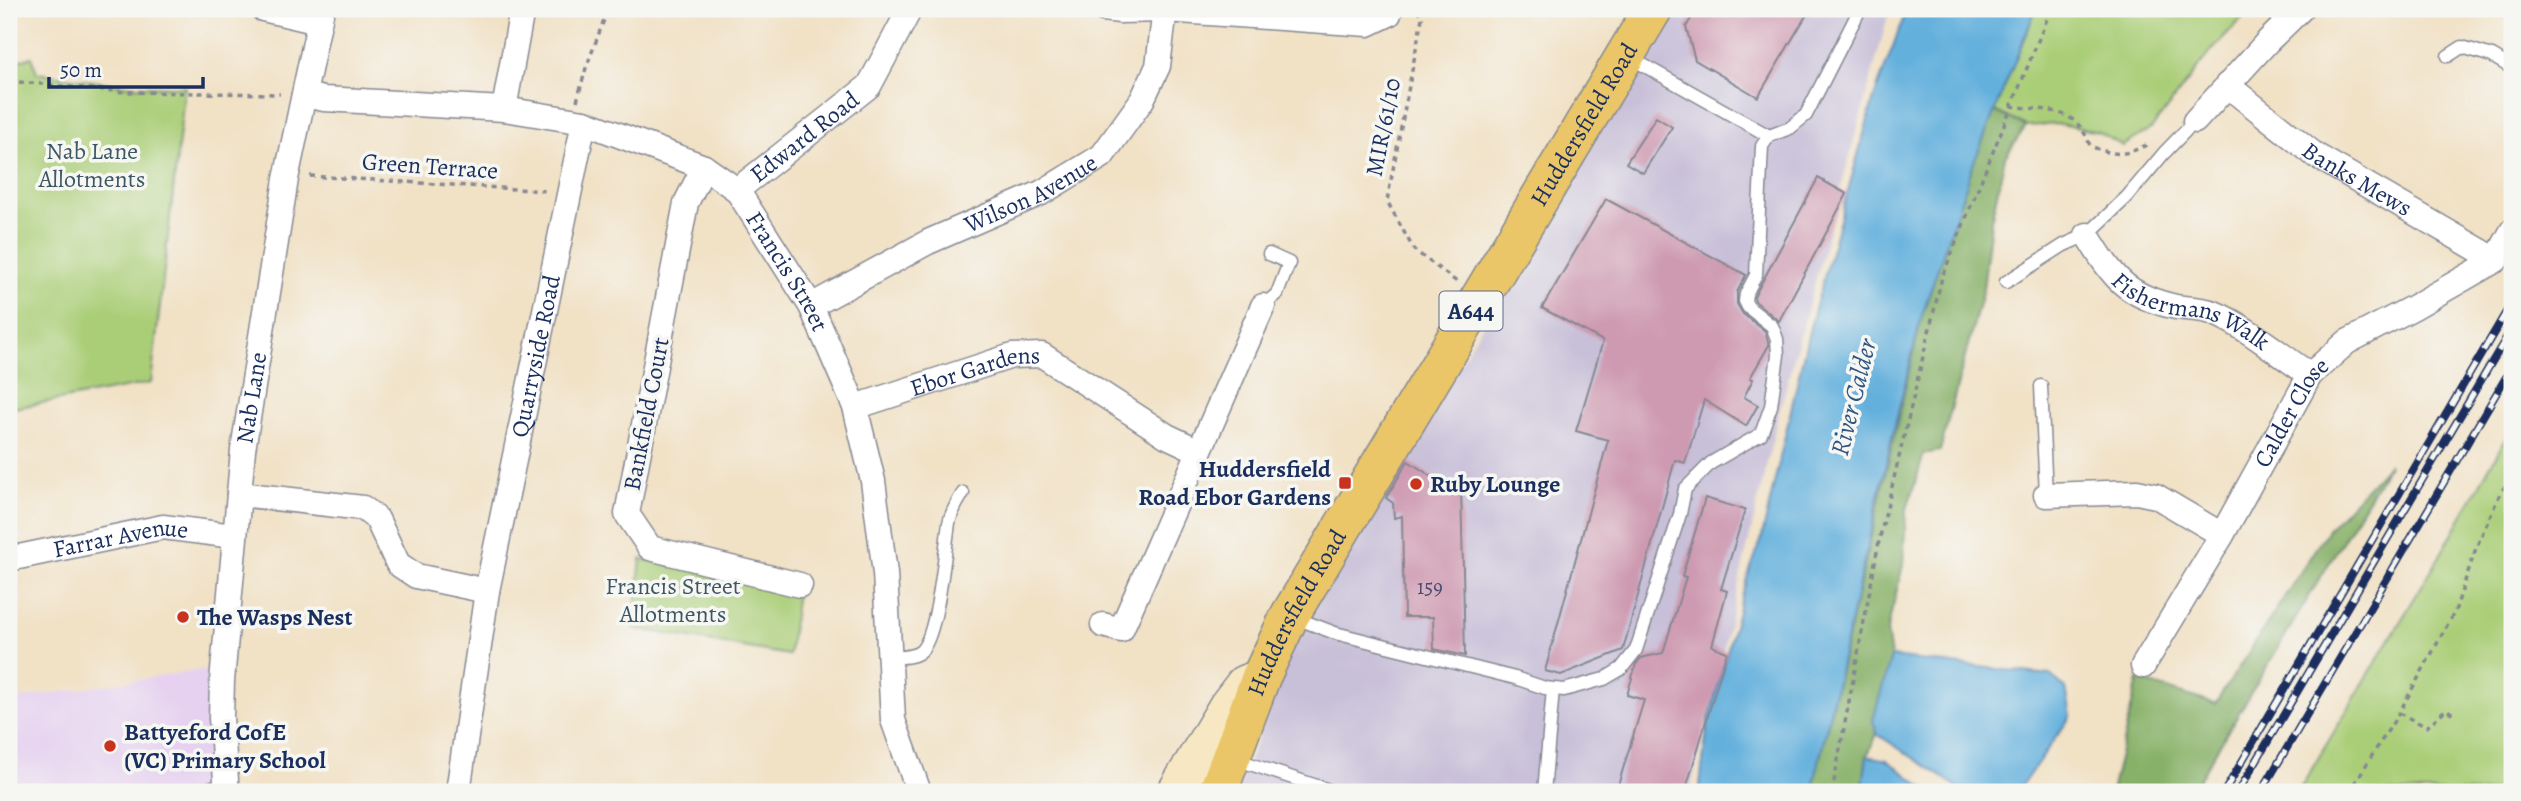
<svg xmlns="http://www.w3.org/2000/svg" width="2521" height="801" viewBox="0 0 2521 801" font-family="Alegreya,serif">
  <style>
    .built { fill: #e6d2f0 }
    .industrial { fill: #c8bfd8 }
    .green { fill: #aace77; stroke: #627e6a; stroke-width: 2 }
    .forest { fill: #87b168; stroke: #517063; stroke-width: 2 }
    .water { fill: #64b0dd; stroke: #40709e; stroke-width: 2 }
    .building { fill: #ce9ab1 }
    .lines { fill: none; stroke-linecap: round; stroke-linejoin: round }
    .lane-casing { stroke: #868892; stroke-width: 15 }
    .street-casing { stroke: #868892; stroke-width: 27 }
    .secondary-casing { stroke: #868892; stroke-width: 38 }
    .highway-casing { stroke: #868892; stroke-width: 41 }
    .path { stroke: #868892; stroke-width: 3.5; stroke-dasharray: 5 5; stroke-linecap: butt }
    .lane { stroke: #fff; stroke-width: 12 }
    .street { stroke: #fff; stroke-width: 24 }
    .secondary { stroke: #f7e8c3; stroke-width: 35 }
    .highway { stroke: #eac669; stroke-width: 38 }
    .rail-casing { stroke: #1b2f5e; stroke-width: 8 }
    .rail { stroke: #f6f6f2; stroke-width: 5; stroke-dasharray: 16; stroke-linecap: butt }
    .poi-dot { fill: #c8321e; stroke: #f6f6f2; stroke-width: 2.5 }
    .labels { text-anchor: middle; stroke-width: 7; stroke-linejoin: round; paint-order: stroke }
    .number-label { font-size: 21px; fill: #484a73 }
    .shield { fill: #f6f6f2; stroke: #5d6b8a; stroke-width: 2 }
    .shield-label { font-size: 23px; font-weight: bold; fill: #1b2f5e }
    .street-label { font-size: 24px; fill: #1b2f5e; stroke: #f6f6f2 }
    .park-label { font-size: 24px; fill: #3f5764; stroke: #f6f6f2 }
    .poi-label { font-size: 24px; font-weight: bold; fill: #1b2f5e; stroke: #f6f6f2; text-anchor: start }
    .water-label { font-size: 26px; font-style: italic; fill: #315684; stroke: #f6f6f2 }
  </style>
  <rect width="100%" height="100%" fill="#f6f6f2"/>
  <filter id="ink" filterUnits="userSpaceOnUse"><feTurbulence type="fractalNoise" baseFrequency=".0143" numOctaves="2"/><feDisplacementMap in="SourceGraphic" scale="14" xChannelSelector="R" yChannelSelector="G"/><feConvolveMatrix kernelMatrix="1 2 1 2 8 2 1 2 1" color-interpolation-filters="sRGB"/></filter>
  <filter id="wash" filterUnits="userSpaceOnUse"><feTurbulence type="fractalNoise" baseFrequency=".00686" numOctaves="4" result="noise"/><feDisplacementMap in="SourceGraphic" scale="28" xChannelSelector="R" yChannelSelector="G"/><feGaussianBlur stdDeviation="1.57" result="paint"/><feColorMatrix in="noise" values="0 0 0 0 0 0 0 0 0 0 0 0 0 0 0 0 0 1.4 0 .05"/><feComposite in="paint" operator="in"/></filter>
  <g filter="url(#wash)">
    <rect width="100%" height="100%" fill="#f1e1c5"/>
    <!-- built -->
    <path class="built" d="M206 669 213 792H9V700Z"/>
    <!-- industrial -->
    <path class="industrial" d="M1673 9H1890L1778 416 1690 792H1237L1297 635Z"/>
    <!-- green -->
    <path class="green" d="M2036 9H2251L2206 57 2152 128 2123 146 2098 132 2060 124 2026 126 1994 111Z
      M32 57 37 73 130 86 185 87 151 383 9 409V63Z
      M2512 427V792H2298L2438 559Z
      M641 559 797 591 789 655 633 628Z"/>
    <!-- forest -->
    <path class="forest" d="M1994 111 2026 126 2005 157 1991 221 1983 289 1940 451 1924 454 1906 512 1903 565 1887 630 1891 657 1873 720 1877 734 1867 756 1862 792H1812L1922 315 1974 162Z
      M2389 464 2191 792H2111L2138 680 2215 704 2329 528Z"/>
    <!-- water -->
    <path class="water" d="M1907 9H2036L1974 162 1922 315 1895 424 1812 792H1699L1708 723 1747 578 1761 541 1809 331 1875 94Z
      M1891 657 2050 675 2066 688 2071 716 2017 792H1965L1877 734 1873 720Z
      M1867 756 1887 760 1930 792H1862Z"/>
    <g id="blocks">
      <!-- building -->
      <path class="building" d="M1697 9H1810L1758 97 1695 60 1686 27Z
        M1656 117 1672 127 1643 173 1626 163Z
        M1818 178 1847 194 1779 321 1755 301 1754 297Z
        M1606 199 1746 275 1737 292V304L1743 314 1765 331 1769 345 1750 378 1753 379 1744 397 1758 405 1746 426 1704 400 1685 463 1675 460 1623 650 1561 675 1545 671 1608 440 1576 431 1603 341 1542 308Z
        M1408 461 1448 487 1461 486 1465 656 1434 649 1433 617H1404L1402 516 1394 518 1393 503 1386 498Z
        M1705 498 1745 510 1721 589 1727 591 1712 646 1727 652 1685 792H1616L1644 700 1627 695 1636 664 1641 658 1663 653 1686 577 1682 576Z"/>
    </g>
  </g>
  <g filter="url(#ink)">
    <use href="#blocks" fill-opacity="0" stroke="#868892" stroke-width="2"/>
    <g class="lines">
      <defs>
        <path id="lane" d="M2448 56 2462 47 2492 56 2512 68
          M1769 136 1790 128 1806 115 1860 9
          M2006 282 2064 245 2087 235 2127 197 2164 153 2195 121
          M1263 306 1277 294 1289 263 1269 254
          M2041 386 2046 495
          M1293 617 1335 633 1515 678 1545 688 1564 690 1604 679 1621 669 1636 650 1680 514 1685 489 1711 463 1761 434 1771 406 1778 355 1777 339 1772 326 1748 307 1745 301 1746 294 1756 275 1762 146 1769 136 1629 57
          M890 658C900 657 913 658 921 651 938 634 945 549 949 523 951 512 957 503 963 493
          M1235 759 1335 792
          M182 792 227 786
          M1544 792 1553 689"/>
        <g id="street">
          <path d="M263 9 319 22"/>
          <path d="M1103 9 1120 11 1165 10 1368 24 1389 14 1390 9"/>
          <path id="s1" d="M2227 85 2315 155 2496 260"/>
          <path id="s2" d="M304 95 324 99 504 109 584 122 704 167 737 190 811 306 855 407 873 481 885 573 893 720 919 792"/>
          <path d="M504 109 521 15"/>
          <path d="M2195 121 2268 41 2301 9"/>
          <path d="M704 167 686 203 627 514 650 548 800 585"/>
          <path id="s3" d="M737 190 869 86 910 9"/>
          <path id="s4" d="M2087 235C2113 277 2125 296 2176 307 2188 309 2202 308 2214 313 2246 326 2280 355 2310 375"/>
          <path id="s5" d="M811 306 928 242 1041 193 1102 156 1142 100 1158 66 1165 9"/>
          <path id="s6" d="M855 407 1012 356 1042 355 1167 436 1199 451"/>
          <path d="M239 494 363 508 377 519 398 564 416 576 487 591"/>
          <path d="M2046 495 2137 492 2156 496 2222 535"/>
          <path id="s7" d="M9 559 163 527 234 536"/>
          <path d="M1103 625 1121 630 1263 306"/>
          <path id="s8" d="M2143 666 2222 535 2310 375 2347 342 2414 307 2496 260 2512 231"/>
          <path id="s9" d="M227 792 221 718 222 681 243 450 286 179 322 9"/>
          <path id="s10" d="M458 792 487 591 584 122"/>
        </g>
        <path id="secondary" d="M1175 792 1227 705 1244 683 1261 677"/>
        <g id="highway">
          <path id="s11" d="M1218 792 1261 677 1290 615 1653 9"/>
        </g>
      </defs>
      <!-- lane casing -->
      <use href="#lane" class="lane-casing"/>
      <!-- street casing -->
      <use href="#street" class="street-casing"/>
      <!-- secondary casing -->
      <use href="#secondary" class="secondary-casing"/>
      <!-- highway casing -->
      <use href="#highway" class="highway-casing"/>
      <!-- path -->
      <path class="path" d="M1417 9 1422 18 1387 201 1414 250 1457 282
        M9 81 125 92 280 94
        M577 101 586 68 608 9
        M2011 106C2047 111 2077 106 2090 146 2117 156 2123 157 2150 143
        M310 176 547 191
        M2399 713 2427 727 2446 709 2456 716
        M1832 792 1879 541 1942 277 2051 9
        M2349 792 2399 713 2455 611 2476 548 2499 496 2512 474"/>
      <!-- lane -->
      <use href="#lane" class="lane"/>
      <!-- street -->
      <use href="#street" class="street"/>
      <!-- secondary -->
      <use href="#secondary" class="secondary"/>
      <!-- highway -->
      <use href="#highway" class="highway"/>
      <defs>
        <path id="rail" d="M2224 792 2512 302
          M2238 792 2512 328
          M2261 792 2512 367"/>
      </defs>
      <!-- rail casing -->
      <use href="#rail" class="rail-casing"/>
      <!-- rail -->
      <use href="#rail" class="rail"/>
    </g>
  </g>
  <!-- markers -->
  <g class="poi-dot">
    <rect x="1338" y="476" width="14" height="14" rx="3.5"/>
    <circle cx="1416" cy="484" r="7"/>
    <circle cx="183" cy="617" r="7"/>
    <circle cx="110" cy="746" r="7"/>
  </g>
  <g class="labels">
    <!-- number labels -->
    <g class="number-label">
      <text x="1430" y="594">159</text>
    </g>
    <!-- shield labels -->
    <rect class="shield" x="1439.5" y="291.5" width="63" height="39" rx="5"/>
    <g class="shield-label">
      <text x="1471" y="319">A644</text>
    </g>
    <!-- street labels -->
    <g class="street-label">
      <text dy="8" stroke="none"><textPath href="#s11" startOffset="763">Huddersfield Road</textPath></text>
      <text transform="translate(1383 127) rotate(-79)" y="8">MIR/61/10</text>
      <text dy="8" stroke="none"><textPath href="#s3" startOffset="86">Edward Road</textPath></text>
      <text transform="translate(430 166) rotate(4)" y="8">Green Terrace</text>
      <text dy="8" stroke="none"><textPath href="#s1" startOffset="161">Banks Mews</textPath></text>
      <text dy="8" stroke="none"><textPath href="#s5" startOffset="247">Wilson Avenue</textPath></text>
      <text dy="8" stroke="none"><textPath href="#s2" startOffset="546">Francis Street</textPath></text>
      <text dy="8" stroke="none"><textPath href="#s4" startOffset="135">Fishermans Walk</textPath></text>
      <text dy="8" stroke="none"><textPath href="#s10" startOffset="443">Quarryside Road</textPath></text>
      <text dy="8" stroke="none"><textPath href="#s6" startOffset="126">Ebor Gardens</textPath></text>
      <text dy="8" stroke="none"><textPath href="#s9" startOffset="396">Nab Lane</textPath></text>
      <text transform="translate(646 414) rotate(-79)" y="8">Bankfield Court</text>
      <text dy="8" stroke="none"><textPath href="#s8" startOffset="294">Calder Close</textPath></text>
      <text dy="8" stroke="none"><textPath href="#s7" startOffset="114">Farrar Avenue</textPath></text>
      <text dy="8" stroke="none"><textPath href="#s11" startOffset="196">Huddersfield Road</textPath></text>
    </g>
    <!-- park labels -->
    <g class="park-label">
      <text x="92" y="159">Nab Lane<tspan x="92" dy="28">Allotments</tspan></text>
      <text x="673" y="594">Francis Street<tspan x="673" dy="28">Allotments</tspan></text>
    </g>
    <!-- poi labels -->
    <g class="poi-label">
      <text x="1331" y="477" text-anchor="end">Huddersfield<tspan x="1331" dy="28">Road Ebor Gardens</tspan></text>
      <text x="1430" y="492">Ruby Lounge</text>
      <text x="197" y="625">The Wasps Nest</text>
      <text x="124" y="740">Battyeford CofE<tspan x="124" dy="28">(VC) Primary School</tspan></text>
    </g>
    <!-- water labels -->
    <g class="water-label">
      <text transform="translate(1853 397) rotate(-76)" y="9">River Calder</text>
    </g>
  </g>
  <!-- margin -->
  <rect width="2521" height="801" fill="none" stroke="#f6f6f2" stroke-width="35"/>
  <!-- scale -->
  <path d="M49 77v10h154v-10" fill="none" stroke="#1b2f5e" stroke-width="3.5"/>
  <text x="60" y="77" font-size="21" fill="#1b2f5e" stroke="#f6f6f2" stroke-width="5" paint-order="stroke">50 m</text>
</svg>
